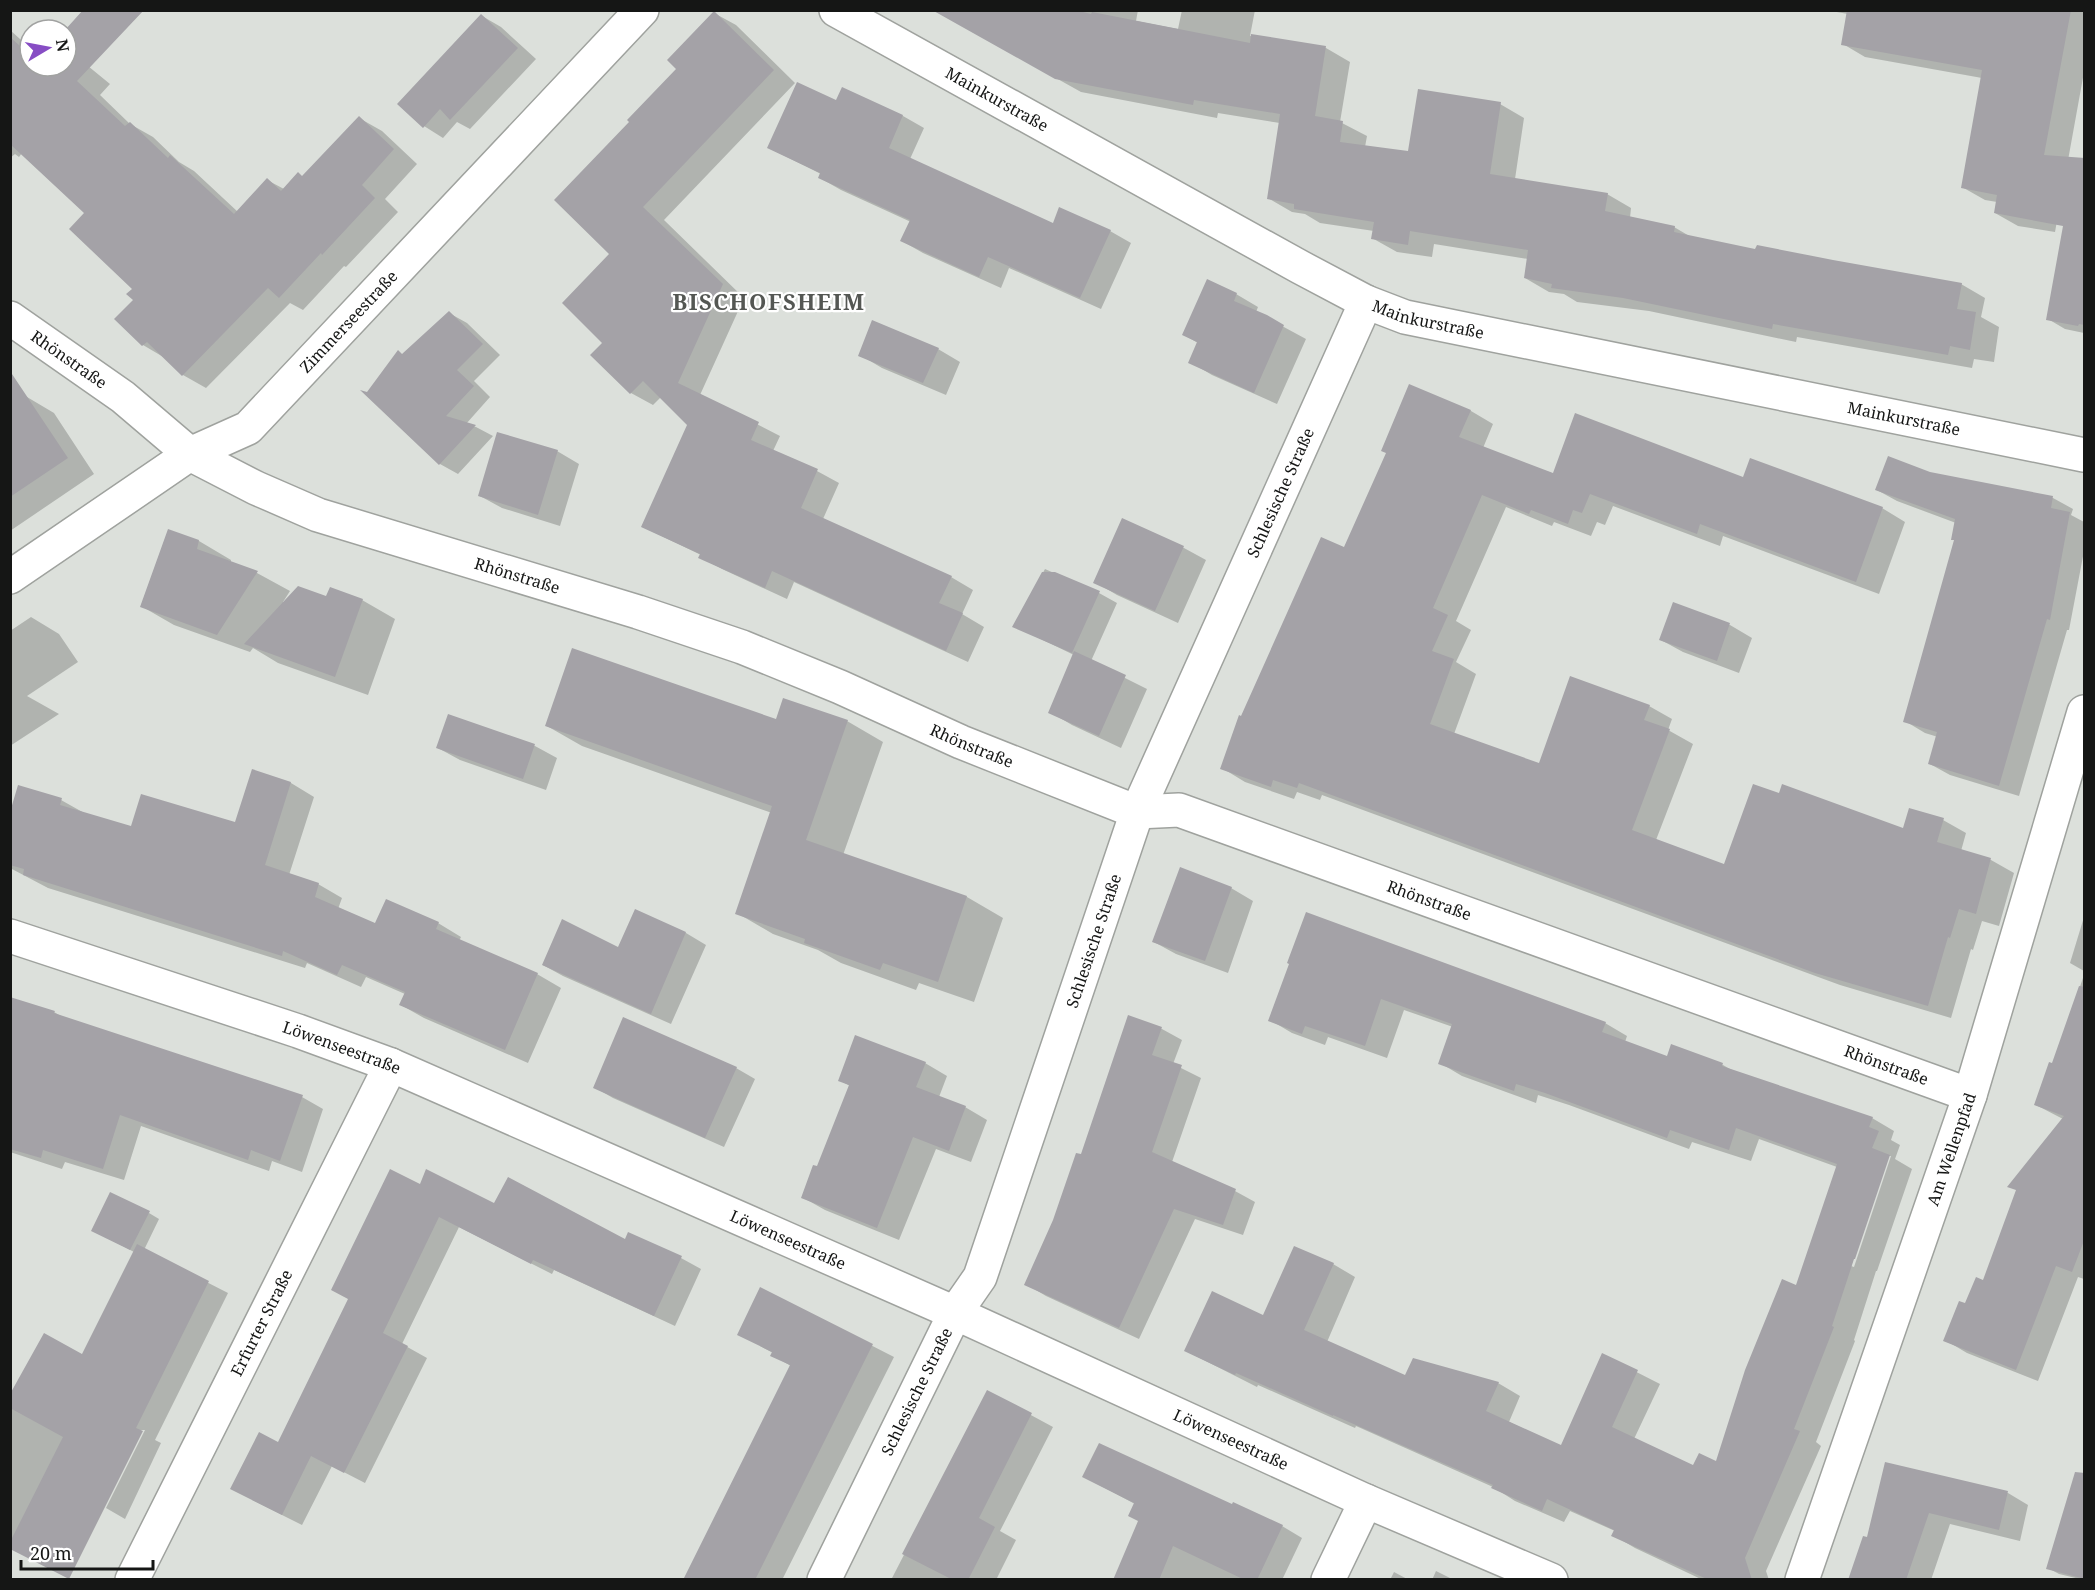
<svg xmlns="http://www.w3.org/2000/svg" width="2095" height="1590" viewBox="0 0 2095 1590" font-family="'Noto Serif',serif">
  <style>
    .shadow { fill: #0003; fill-rule: evenodd }
    .building { fill: #a4a2a7 }
    .lines { fill: none; stroke-linecap: round; stroke-linejoin: round }
    .minor-casing { stroke: #9fa29e; stroke-width: 36 }
    .minor { stroke: #fff; stroke-width: 33 }
    .labels { text-anchor: middle; stroke-width: 4.5; stroke-linejoin: round; paint-order: stroke }
    .street-label { font-size: 16px; fill: #151615; stroke: #fff }
    .district-label { font-size: 22px; font-weight: bold; letter-spacing: 1.5px; fill: #545753; stroke: #fff }
  </style>
  <rect width="100%" height="100%" fill="#dce0db"/>
  <!-- shadow -->
  <path class="shadow" d="M1069 10H1138L1136 21 1178 29 1182 10H1255L1250 36 1326 48 1350 62 1340 122 1367 136 1365 147 1409 153 1500 104 1524 118 1515 179 1607 194 1631 208 1630 218 1674 227 1691 237 1756 251 1961 284 1985 298 1981 317 1999 327 1994 362 1974 359 1972 368 1797 337 1796 342 1649 311 1577 302 1564 294 1549 292 1525 278 1528 259 1434 244 1432 257 1397 252 1372 238 1374 231 1320 223 1305 214 1292 212 1268 198 1280 123 1218 113 1217 118 1081 92 961 25Z
    M1825 10H2084V72L2055 232 2018 226 1995 213 1997 202 1985 200 1962 187 1982 78 1865 57 1843 44 1848 14Z
    M714 13 736 25 795 83 664 220 744 298 700 395 780 436 773 451 817 471 839 483 823 519 951 577 973 590 962 614 984 627 968 662 794 582 787 599 722 569 700 557 701 555 643 527 689 424 661 397 653 405 631 393 592 355 604 343 611 254 631 122 678 69Z
    M482 16 501 27 536 59 470 129 457 122 443 138 424 126Z
    M10 30 30 48V66H66L77 57 110 84 100 95 130 124 153 137 179 162 194 171 238 212 267 180 284 189 303 177 359 118 382 131 417 164 385 199 398 212 346 267 344 266 303 310 290 303 206 388 183 375 165 358 143 345 134 289 86 213 22 153 19 157 15 154 10 158Z
    M843 89 903 116 924 128 910 159 1053 225 1110 231 1131 243 1101 309 1009 268 1001 288 923 253 902 241 911 222 841 190 820 178 821 174 769 148 837 102Z
    M2084 247V333L2065 329 2048 319Z
    M1236 294 1258 307 1256 312 1306 339 1277 404 1212 375 1190 362 1198 343 1184 335Z
    M449 313 467 323 500 355 474 381 490 397 466 424 476 427 493 436 458 474 440 464 365 393 368 394 403 355Z
    M938 349 960 362 946 395 882 368 860 355Z
    M1410 386 1471 411 1493 424 1483 448 1554 474 1744 479 1882 508 1905 522 1879 594 1723 536 1720 546 1613 506 1605 525 1597 522 1591 536 1554 522 1552 526 1506 507 1456 621 1471 630 1456 662 1476 674 1454 734 1540 765 1649 706 1672 719 1668 730 1693 744 1656 840 1725 866 1780 795 1904 830 1943 820 1966 833 1961 851 1991 860 2014 873 1999 926 1982 921 1973 950 1971 949 1951 1018 1840 985 1322 795 1320 800 1297 792 1294 799 1245 782 1222 768 1242 718 1344 549 1387 453Z
    M10 392 27 397 54 413 94 474 10 531Z
    M557 451 579 464 560 526 502 508 480 496Z
    M1877 490 2053 498 2073 509 2071 515 2084 522V551L2069 630H2067L2019 796 1950 775 1930 764 1938 737 1925 733 1905 721 1956 541V523L1897 501Z
    M1123 520 1184 548 1206 560 1178 623 1117 595 1095 582Z
    M168 531 199 541 231 560V563L257 573 290 591 283 602 284 603 327 598 362 600 395 619 368 695 278 663 253 648 250 652 174 625 141 606Z
    M1045 569 1099 593 1117 603 1091 661 1147 689 1121 748 1072 725 1050 712 1074 655 1014 626Z
    M1674 604 1730 625 1752 638 1739 673 1683 652 1661 640Z
    M31 617 59 634 78 662 27 696 59 714 10 746V631Z
    M449 715 535 746 557 758 546 790 460 760 438 748Z
    M777 721H847L883 742 843 855 967 897 1003 918 974 1002 919 983 916 990 841 963 818 950 773 934 737 913 772 813 582 746 547 726Z
    M253 771 291 783 314 797 289 875 318 884 342 898 338 909 376 925 438 923 461 937 459 941 537 974 561 988 528 1063 424 1018 401 1005 405 994 366 977 361 987 307 963 305 968 48 888 10 868V817L61 800 86 814 132 828 236 824Z
    M1231 888 1253 901 1228 973 1176 954 1154 942Z
    M635 911 686 933 706 945 671 1024 563 976 543 965 619 949Z
    M2084 917V971L2070 963Z
    M1291 964 1605 1023 1627 1036 1625 1042 1668 1058 1672 1046 1723 1065 1735 1072 1872 1118 1894 1131 1891 1140 1900 1145 1895 1159 1912 1169 1877 1271H1876L1854 1340 1855 1341 1816 1442 1821 1446 1766 1571 1769 1580H1703L1635 1548 1613 1535 1615 1531 1570 1511 1564 1522 1515 1501 1493 1487 1356 1426 1355 1428 1258 1385 1257 1387 1186 1351 1264 1317 1333 1264 1355 1277 1327 1342 1406 1377 1413 1359 1498 1383 1520 1396 1509 1422 1562 1447 1603 1355 1660 1384 1634 1439 1694 1467 1717 1463 1797 1287 1837 1167 1759 1139 1751 1161 1692 1142 1689 1149 1569 1105 1538 1095 1536 1103 1462 1076 1440 1063 1453 1027 1404 1010 1387 1058 1328 1037 1325 1045 1292 1033 1270 1020ZM1888 1156H1891L1854 1267 1851 1266Z
    M2084 975V1279L2078 1277 2038 1381 1967 1353 1945 1340 1966 1305 1984 1282 2063 1119 2036 1105 2053 1065Z
    M10 999 54 1012 64 1018 302 1097 323 1109 302 1172 272 1161 269 1171 141 1126 124 1180 65 1162 62 1169 10 1152Z
    M1129 1017 1162 1029 1182 1040 1173 1064 1201 1078 1172 1162 1235 1191 1255 1202 1243 1235 1195 1219 1139 1339 1046 1296 1026 1284 1082 1156Z
    M925 1063 947 1076 939 1097 965 1107 987 1120 971 1162 936 1149 899 1240 825 1210 802 1197 818 1168 850 1086 839 1080Z
    M736 1068 755 1079 724 1147 613 1098 594 1087Z
    M421 1186 626 1241 681 1258 701 1269 675 1326 554 1270 552 1274 459 1227 402 1344 427 1358 365 1483 332 1466 302 1525 252 1500 279 1444Z
    M149 1213 159 1219 144 1250 228 1293 155 1440 161 1443 125 1519 106 1508 145 1430H141L104 1507 10 1545V1396L83 1356 134 1252 104 1236Z
    M761 1289 894 1357 782 1580H684L791 1366 772 1355 773 1353 760 1346Z
    M988 1392 1053 1427 1000 1531 1016 1540 996 1580H891Z
    M1886 1464 2008 1493 2028 1505 2020 1541 1950 1524 1931 1580H1849L1869 1539Z
    M1084 1477 1233 1506 1282 1526 1302 1538 1282 1580H1115L1140 1521 1135 1504Z
    M2084 1540V1580L2059 1574 2048 1568Z
    M1436 1571 1454 1580H1432Z
    M1394 1572 1409 1580H1390Z"/>
  <!-- building -->
  <path class="building" d="M83 10H144L77 81 125 126 130 122 168 158 170 155 234 214 267 178 281 191 298 172 302 176 359 116 394 149 362 185 375 198 322 255 321 253 279 298 268 288 182 376 147 342 142 346 114 319 133 300 126 294 132 289 69 229 84 213 10 144V37L30 55V66H66L65 30Z
    M932 10H1075L1091 14 1092 12 1250 43 1251 34 1326 46 1315 116 1343 121 1340 142 1408 151 1418 89 1501 102 1490 174 1608 193 1605 211 1675 226 1674 232 1755 249 1757 245 1833 260 1962 283 1957 309 1976 312 1970 350 1950 346 1948 355 1773 324 1772 329 1623 298 1551 288 1552 284 1524 278 1528 250 1410 231 1408 245 1371 239 1374 222 1294 209V204L1267 199 1280 114 1194 100 1193 105 1055 79Z
    M1847 10H2071L2044 155 2085 158V325L2079 324 2078 326 2046 320 2063 226 1994 213 1997 195 1961 188 1982 70 1841 45Z
    M714 11 774 70 643 207 723 284 678 383 759 422 751 440 818 469 801 508 952 576 939 603 963 613 946 651 772 571 765 588 698 558 700 554 641 527 687 425 643 381 630 394 590 355 602 343 562 303 609 254 554 200 629 122 627 120 676 69 667 60Z
    M481 14 518 48 450 120 440 109 423 128 397 104Z
    M797 82 836 100 842 87 903 115 889 148 1053 223 1059 207 1111 230 1080 298 988 257 979 277 900 241 910 220 818 178 820 173 767 148Z
    M1207 279 1237 293 1234 301 1267 315 1284 325 1254 393 1188 363 1197 342 1182 335Z
    M449 311 483 344 457 370 474 386 446 416 476 425 439 465 360 390 367 392 398 350 402 354Z
    M872 320 939 348 923 383 858 356Z
    M10 371 68 458 10 497Z
    M1409 384 1471 410 1459 437 1553 473 1575 413 1743 477 1750 458 1883 507 1856 582 1700 524 1697 534 1590 494 1582 513 1573 510 1568 524 1531 510 1529 514 1482 495 1433 608 1448 615 1432 651 1454 659 1430 724 1539 763 1570 676 1650 705 1644 720 1670 729 1632 830 1724 864 1753 784 1779 793 1782 784 1903 828 1909 808 1944 818 1937 842 1991 858 1976 914 1959 909 1950 938 1948 937 1928 1006 1815 973 1299 783 1297 788 1273 780 1271 787 1220 769 1239 715 1241 716 1321 537 1344 547 1386 453 1381 451Z
    M497 432 558 450 538 515 478 496Z
    M1888 456 1930 472 2053 496 2051 508 2070 512 2050 620 2047 619 1999 786 1928 764 1937 732 1903 722 1954 540H1951L1955 519 1875 490Z
    M1122 518 1184 546 1155 611 1093 583Z
    M168 529 199 540 197 549 258 571 217 635 140 607Z
    M1042 572H1055L1100 591 1072 653 1012 627Z
    M298 586 326 596 330 587 363 599 335 677 244 644Z
    M1673 602 1730 623 1717 661 1659 640Z
    M572 648 776 719 783 698 848 720 806 840 967 896 938 982 883 963 880 970 804 943 805 939 735 914 772 806 545 726Z
    M1074 651 1126 675 1099 736 1048 713Z
    M448 714 535 744 523 779 436 748Z
    M252 769 291 782 265 865 319 883 315 897 375 923 386 899 439 922 436 929 538 973 505 1050 399 1005 405 992 342 965 337 975 283 951 282 956 23 875 24 869 10 865V812L18 785 62 798 60 805 131 826 141 794 235 822Z
    M1180 867 1232 887 1205 961 1152 942Z
    M635 909 686 932 651 1014 542 965 562 919 618 947Z
    M1306 912 1606 1022 1602 1032 1667 1056 1671 1044 1723 1063 1722 1066 1873 1117 1869 1127 1879 1131 1872 1148 1890 1155 1855 1259H1854L1832 1326 1834 1327 1794 1429 1800 1431 1745 1558 1752 1580H1709L1611 1536 1614 1530 1547 1499 1542 1511 1491 1488 1493 1485 1333 1415V1416L1236 1373 1235 1375 1184 1351 1212 1291 1263 1315 1294 1246 1334 1263 1304 1330 1405 1375 1413 1358 1499 1382 1486 1411 1561 1445 1602 1353 1638 1370 1612 1427 1693 1465 1699 1453 1716 1461 1745 1370 1782 1279 1796 1285 1837 1164 1736 1128 1729 1150 1670 1130 1667 1138 1545 1093 1516 1084 1514 1091 1438 1064 1452 1024 1381 999 1365 1046 1305 1026 1302 1034 1268 1021 1289 964 1287 963Z
    M2079 986 2085 987V1238L2072 1272 2056 1266 2016 1370 1943 1341 1959 1301 1965 1303 1976 1277 1983 1280 2016 1190 2007 1187 2064 1116 2034 1105 2049 1062 2052 1063Z
    M10 997 55 1011 54 1013 303 1095 280 1161 251 1150 248 1160 120 1115 103 1169 43 1150 41 1158 10 1149Z
    M1128 1015 1162 1027 1152 1055 1182 1065 1152 1152 1236 1189 1223 1225 1174 1209 1119 1328 1024 1285 1053 1220 1076 1153 1081 1154Z
    M623 1017 737 1067 705 1138 593 1088Z
    M855 1035 926 1062 916 1087 966 1106 949 1151 913 1137 877 1228 801 1198 813 1165 817 1166 849 1085 838 1081Z
    M390 1169 420 1184 426 1169 494 1203 508 1177 625 1239 628 1232 682 1256 654 1316 533 1260 531 1264 439 1217 383 1333 408 1346 344 1473 311 1456 282 1515 230 1489 259 1432 278 1442 348 1299 331 1290Z
    M110 1192 150 1211 130 1250 91 1231Z
    M137 1244 209 1281 136 1428 143 1431 69 1579 10 1549V1542L63 1437 10 1408V1394L44 1333 82 1354Z
    M760 1287 873 1344 755 1580H683L790 1365 770 1356 772 1352 737 1335Z
    M987 1390 1032 1413 979 1518 995 1527 968 1580H953L902 1554Z
    M1099 1443 1232 1504 1233 1502 1283 1525 1257 1580H1245L1173 1546 1159 1580H1113L1138 1521 1128 1516 1134 1503 1082 1477Z
    M1885 1462 2008 1491 1999 1530 1929 1513 1906 1580H1848L1863 1536 1867 1537Z
    M2075 1472 2085 1473V1579L2046 1569Z"/>
  <g class="lines">
    <defs>
      <g id="minor">
        <path id="s1" d="M836 10 1300 267 1366 302 1405 317 2084 455"/>
        <path id="s2" d="M10 318 123 397 190 454 256 488 318 515 638 612 742 647 840 687 961 742 1137 812 1179 810 1970 1095"/>
        <path id="s3" d="M10 577 190 454 248 428 642 10"/>
        <path id="s4" d="M10 936 298 1031 391 1065 955 1313 1366 1501 1551 1580"/>
        <path id="s5" d="M132 1580 391 1065"/>
        <path id="s6" d="M824 1580 955 1313 980 1277 1137 812 1366 302"/>
        <path d="M1328 1580 1366 1501"/>
        <path id="s7" d="M1802 1580 1970 1095 2084 712"/>
      </g>
    </defs>
    <!-- minor casing -->
    <use href="#minor" class="minor-casing"/>
    <!-- minor -->
    <use href="#minor" class="minor"/>
  </g>
  <g class="labels">
    <!-- street labels -->
    <g class="street-label">
      <text dy="6" stroke="none"><textPath href="#s1" startOffset="184">Mainkurstraße</textPath></text>
      <text dy="6" stroke="none"><textPath href="#s1" startOffset="670">Mainkurstraße</textPath></text>
      <text dy="6" stroke="none"><textPath href="#s3" startOffset="428">Zimmerseestraße</textPath></text>
      <text dy="6" stroke="none"><textPath href="#s2" startOffset="72">Rhönstraße</textPath></text>
      <text dy="6" stroke="none"><textPath href="#s1" startOffset="1156">Mainkurstraße</textPath></text>
      <text dy="6" stroke="none"><textPath href="#s6" startOffset="1182">Schlesische Straße</textPath></text>
      <text dy="6" stroke="none"><textPath href="#s2" startOffset="576">Rhönstraße</textPath></text>
      <text dy="6" stroke="none"><textPath href="#s2" startOffset="1062">Rhönstraße</textPath></text>
      <text dy="6" stroke="none"><textPath href="#s2" startOffset="1548">Rhönstraße</textPath></text>
      <text dy="6" stroke="none"><textPath href="#s6" startOffset="696">Schlesische Straße</textPath></text>
      <text dy="6" stroke="none"><textPath href="#s4" startOffset="350">Löwenseestraße</textPath></text>
      <text dy="6" stroke="none"><textPath href="#s2" startOffset="2034">Rhönstraße</textPath></text>
      <text dy="6" stroke="none"><textPath href="#s7" startOffset="456">Am Wellenpfad</textPath></text>
      <text dy="6" stroke="none"><textPath href="#s4" startOffset="836">Löwenseestraße</textPath></text>
      <text dy="6" stroke="none"><textPath href="#s5" startOffset="288">Erfurter Straße</textPath></text>
      <text dy="6" stroke="none"><textPath href="#s6" startOffset="210">Schlesische Straße</textPath></text>
      <text dy="6" stroke="none"><textPath href="#s4" startOffset="1322">Löwenseestraße</textPath></text>
    </g>
    <!-- district labels -->
    <g class="district-label">
      <text x="769" y="310">BISCHOFSHEIM</text>
    </g>
  </g>
  <!-- border -->
  <rect width="2095" height="1590" fill="none" stroke="#151615" stroke-width="24"/>
  <!-- north arrow -->
  <g transform="translate(48 48) rotate(80)"><circle r="28" fill="#ffffff" stroke="#a1a2a1" stroke-width="1.5"/>
  <path d="M0-4.5L10 22L0 15L-10 22Z" fill="#874dc4"/>
  <text y="-9" font-size="16" font-weight="bold" text-anchor="middle" fill="#151615">N</text>
  </g>
  <!-- scale -->
  <path d="M21 1560v9h132v-9" fill="none" stroke="#151615" stroke-width="3"/>
  <text x="30" y="1560" font-size="18" fill="#151615" stroke="#ffffff" stroke-width="4.5" paint-order="stroke">20 m</text>
</svg>
